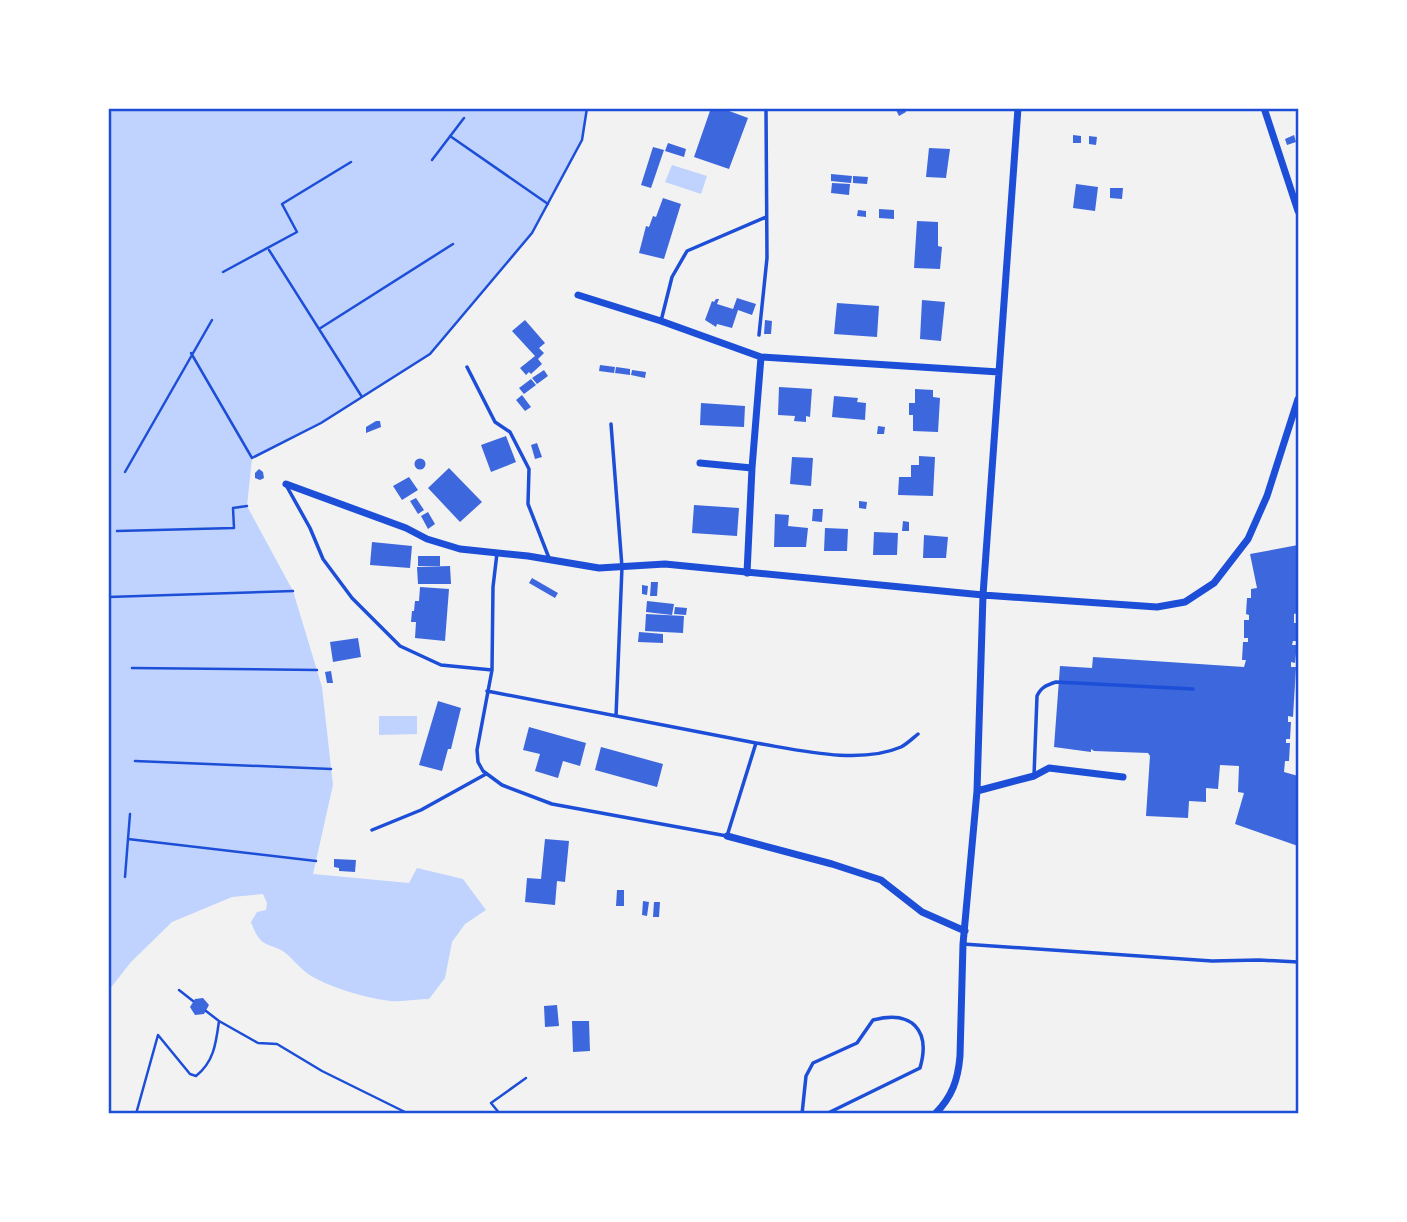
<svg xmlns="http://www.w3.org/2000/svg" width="1407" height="1222" viewBox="0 0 1407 1222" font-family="'Open Sans',sans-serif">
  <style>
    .water { fill: #bfd3fe }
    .building { fill: #3d67dc }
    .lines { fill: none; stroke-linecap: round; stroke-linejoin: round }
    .path { stroke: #1d4ed8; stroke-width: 2.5 }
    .service { stroke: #1d4ed8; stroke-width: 3.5 }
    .minor { stroke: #1d4ed8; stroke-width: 7 }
    .neatline { fill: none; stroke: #1d4ed8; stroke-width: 2.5 }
  </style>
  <rect width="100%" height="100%" fill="#f2f2f2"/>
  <!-- water -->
  <path class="water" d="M109 109H587L582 140 532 233 430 354 321 423 252 458 247 506 293 591 322 687 333 785 313 874 409 883 417 868 463 879 486 910 465 924 452 942 445 978 429 999C417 999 404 1002 391 1001 370 999 332 988 313 977 304 972 297 964 289 956 272 940 262 953 251 922L257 912 266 910 267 903 263 894 232 897 172 922 131 962 109 990Z
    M672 165 707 176 701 194 665 182Z
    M379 716H417V734L379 735Z"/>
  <!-- building -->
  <path class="building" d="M711 108H721L748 118 729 169 694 157Z
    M895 108H905L906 112 899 116Z
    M1073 135 1081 136V143H1073Z
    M1294 135 1296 142 1287 145 1285 139Z
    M1089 136 1097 137 1096 145 1089 144Z
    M668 143 686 149 684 157 665 151Z
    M653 147 664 150 651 188 641 185Z
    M929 148 950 149 946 178 926 177Z
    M831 174 852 176 851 183 831 181Z
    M853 176 868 177 867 184 853 183Z
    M832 183 850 184 849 195 831 193Z
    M1076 184 1098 187 1095 211 1073 208Z
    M1110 188H1123L1122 199 1110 198Z
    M663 198 681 204 664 259 639 253 646 226 649 227 653 216 656 217Z
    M879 209 894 210V219L879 218Z
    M858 210 866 211V217L857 216Z
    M917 221 938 222V246L942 247 940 269 914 268Z
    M737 298 756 304 752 315 738 310 732 328 717 324 716 327 705 320 712 301 714 302 716 299H719L717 304 733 309Z
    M922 300 945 302 941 341 920 339Z
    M837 303 879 306 877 337 834 334Z
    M525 320 545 343 539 348 544 353 538 359 542 364 531 374 529 372 526 375 520 368 535 356 512 331Z
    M765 320 772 321 771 334H764Z
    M600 365 615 367 614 373 599 371Z
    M616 367 630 369V375L615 373Z
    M544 370 548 376 537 384 532 378Z
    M632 370 646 372 645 378 631 375Z
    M531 379 536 385 524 394 519 388Z
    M779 387 812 389 810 417 806 416V422L794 421 795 416 778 415Z
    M915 389 933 390V397L940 398 938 432 913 431V415H909V403H915Z
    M522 395 531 407 525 411 516 400Z
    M834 396 858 398 857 402 866 403 865 420 832 417Z
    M701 403 745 406 744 427 700 425Z
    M376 421H380L381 427 366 433V427Z
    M878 426 885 427 884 434H877Z
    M506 436 516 462 491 472 481 445Z
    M537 443 542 457 535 459 531 445Z
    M919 456 935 457 933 496 898 495 899 477H911V465H919Z
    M792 457 813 458 811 486 790 484Z
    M414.5 464a5.5 5.5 0 1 1 11 0a5.5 5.5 0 1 1-11 0Z
    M449 468 482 502 460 522 428 488Z
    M259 469 263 472 264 478 260 480 255 478V473Z
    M409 477 418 490 402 500 393 486Z
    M416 498 424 510 418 514 410 501Z
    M859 501 867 502 866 509 859 508Z
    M694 505 739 508 737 536 692 533Z
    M813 509H823L822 522 812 521Z
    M428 512 435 524 428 529 421 516Z
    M775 514 789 515 788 526 808 528 806 547H774Z
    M903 521 909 522V531H902Z
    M825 528 848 529 847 551H824Z
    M874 532 898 533 897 555H873Z
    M924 535 948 537 946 558H923Z
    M372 542 412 546 410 568 370 565Z
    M1298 545V613L1294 614V623H1298L1297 641H1293L1292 645H1297L1295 663 1291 662V667H1296L1293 717 1288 716V722H1291L1290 739H1286V743H1290L1289 761H1285L1284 772 1298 776V846L1235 824 1244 793 1238 792 1239 766 1220 765 1218 789 1206 788V802L1189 801 1188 818 1146 816 1150 756 1148 753 1094 751 1091 749V752L1054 747 1060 666 1092 668 1093 657 1244 667 1246 660H1242L1243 642H1248V638H1244V620H1249V615L1246 614 1247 598H1251V589L1257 588 1250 554Z
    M418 556H440V566H418Z
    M450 566 451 584H418L417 567Z
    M532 578 558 593 555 598 529 583Z
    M651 582H658L657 596H650Z
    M642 585 648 586 647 595 642 594Z
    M420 587 449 589 445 641 415 638 416 622H411L412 611H414L415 601H419Z
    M647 601 674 604 672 615 646 612Z
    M675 607 687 608 686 615 674 614Z
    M646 614 684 616 683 633 645 631Z
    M639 632 663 634V643L638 642Z
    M358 638 361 657 333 662 330 642Z
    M331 671 333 683H327L325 672Z
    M438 701 461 708 451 749H448L442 771 419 765Z
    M529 727 586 743 580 766 563 761 558 778 535 771 540 754 523 750Z
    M601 747 663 764 657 787 595 770Z
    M545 839 569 841 565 882 557 881 555 905 525 902 527 878 541 879Z
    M334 859 356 860 355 872 339 871V868L334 867Z
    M617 890H624V906H616Z
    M643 901 649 902 647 916 642 915Z
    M654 902H660L659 917H653Z
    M203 998 209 1005 204 1014 195 1015 190 1007 195 999Z
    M557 1005 559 1026 545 1027 544 1006Z
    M572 1021H589L590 1051 573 1052Z"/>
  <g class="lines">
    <!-- path -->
    <path class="path" d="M450 136 548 204
      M432 160 464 118
      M269 250 362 397
      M223 272 297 232 282 204 351 162
      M319 329 453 244
      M191 353 252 458 321 423 430 354 532 233 582 140 587 108
      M125 472 212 320
      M117 531 234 528 233 508 247 506
      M108 597 293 591
      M132 668 317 670
      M135 761 331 769
      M128 839 130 814
      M125 877 128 839 316 861
      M179 990 193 1001
      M219 1021 258 1043 277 1044 322 1071 409 1114
      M136 1114 158 1035 190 1074 196 1076C214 1062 216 1043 219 1021L206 1011
      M500 1114 491 1103 526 1078"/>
    <!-- service -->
    <path class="service" d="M661 321 672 277 687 251 766 217
      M759 335 767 258 766 108
      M467 367 495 422 510 432 529 469 528 504 549 558
      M611 424 622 567 616 716
      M286 485 310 528 323 559 352 598 400 646 441 665 492 670
      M487 691 756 743 727 836 552 804 502 785 483 771 478 762 477 750 492 670 493 587 497 553
      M756 743C799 750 859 765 901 747 907 744 913 738 918 734
      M1034 776 1037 696C1041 687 1047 685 1056 682L1193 689
      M372 830 421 810 486 774
      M963 944 1212 961 1259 960 1298 962
      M558 1113 559 1114
      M802 1114 806 1076 813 1063 857 1043 873 1020C912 1010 931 1030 920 1068L826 1114"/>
    <!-- minor -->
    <path class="minor" d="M1264 108 1298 211
      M578 295 661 321 761 357 999 372
      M700 463 752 468
      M286 484 406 528 427 539 460 549 528 556 599 568 665 564 983 595 1157 607 1185 602 1214 583 1248 539 1267 496 1298 399
      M747 573 752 468 761 357
      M977 791 1034 776 1049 768 1123 777
      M727 836 832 864 881 880 922 912 965 931
      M935 1114C952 1097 958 1080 960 1056L963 944 977 791 983 595 1018 108"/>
  </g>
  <!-- border -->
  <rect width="1407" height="1222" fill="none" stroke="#ffffff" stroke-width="220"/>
  <rect x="110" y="110" width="1187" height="1002" class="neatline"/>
</svg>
